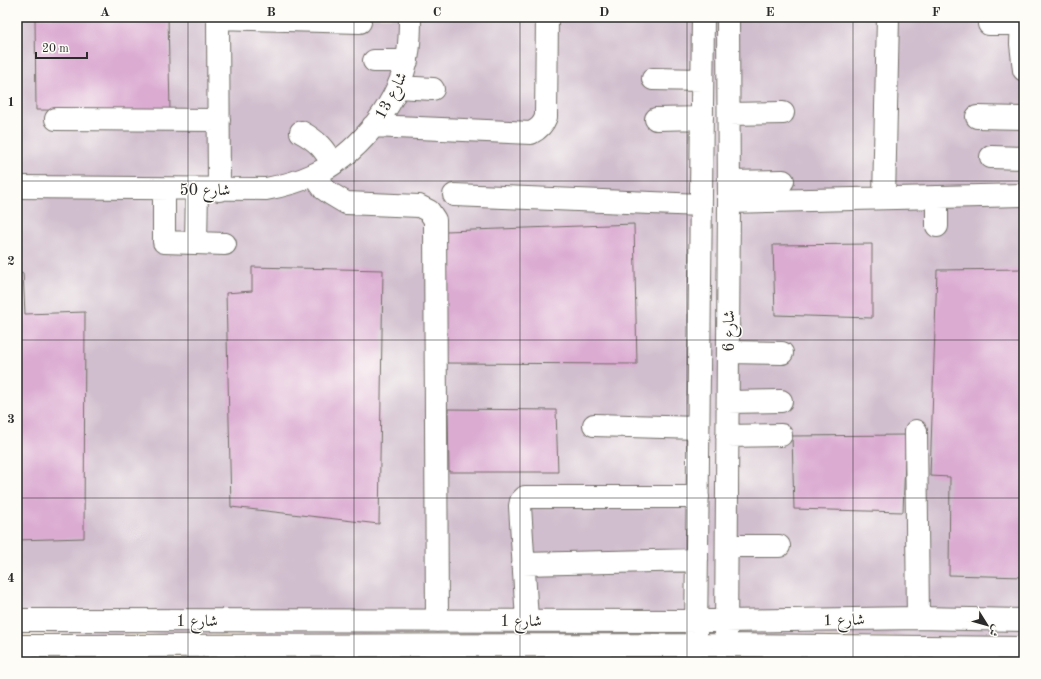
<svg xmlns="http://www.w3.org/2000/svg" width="1041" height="679" viewBox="0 0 1041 679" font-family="'Old Standard TT',Amiri,serif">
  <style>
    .industrial { fill: #d0bdcd }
    .building { fill: #dbabd2 }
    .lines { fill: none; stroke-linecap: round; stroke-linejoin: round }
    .minor-casing { stroke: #726e67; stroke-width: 24 }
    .minor { stroke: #fff; stroke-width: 22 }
    .grid { fill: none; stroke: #2b2b2b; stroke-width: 1; stroke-opacity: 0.55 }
    .labels { text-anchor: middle; stroke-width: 3; stroke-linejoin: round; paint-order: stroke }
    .street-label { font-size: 16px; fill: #2b2b2b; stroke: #fdfcf7 }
    .neatline { fill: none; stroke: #2b2b2b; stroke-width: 1.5 }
    .grid-label { font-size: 13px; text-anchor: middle; font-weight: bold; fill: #2b2b2b }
  </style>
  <rect width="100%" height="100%" fill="#fdfcf7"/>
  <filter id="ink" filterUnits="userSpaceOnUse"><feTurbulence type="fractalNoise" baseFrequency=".025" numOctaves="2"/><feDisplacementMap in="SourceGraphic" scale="8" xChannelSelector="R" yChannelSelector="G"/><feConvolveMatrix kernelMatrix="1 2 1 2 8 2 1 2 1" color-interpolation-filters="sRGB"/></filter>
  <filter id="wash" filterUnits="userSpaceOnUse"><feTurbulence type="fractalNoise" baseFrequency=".012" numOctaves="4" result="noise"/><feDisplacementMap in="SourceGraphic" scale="16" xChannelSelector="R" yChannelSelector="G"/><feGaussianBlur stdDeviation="0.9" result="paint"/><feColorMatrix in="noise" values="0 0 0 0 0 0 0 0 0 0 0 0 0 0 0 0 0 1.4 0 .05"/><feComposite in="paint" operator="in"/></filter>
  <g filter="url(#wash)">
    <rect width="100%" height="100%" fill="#f6ebd7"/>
    <!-- industrial -->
    <path class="industrial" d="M17 17H1024V638L17 634Z"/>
    <g id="blocks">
      <!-- building -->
      <path class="building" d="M35 17H168L170 111 36 110Z
        M634 224 637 364 443 363 446 231Z
        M872 244V318L775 315 773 245Z
        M252 267 383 270 379 524 231 507 226 293 252 291Z
        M1024 269V577L949 575 950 477 930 476 937 270Z
        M23 273 25 314 85 312 84 538 17 540V274Z
        M448 409 556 410 558 472H449Z
        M906 435 903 512 794 509 792 436Z"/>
    </g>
  </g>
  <g filter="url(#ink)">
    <use href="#blocks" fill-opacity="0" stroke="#726e67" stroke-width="1"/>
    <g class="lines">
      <defs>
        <path id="minor" d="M218 17 219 190
          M1022 17 1021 44 1024 70
          M218 18 360 22
          M989 24H1022
          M374 61H407
          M653 79 702 80
          M398 87 433 89
          M729 114 783 113
          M977 117 1024 118
          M56 119 219 120
          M656 119 702 118
          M373 126 531 133C539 129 543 125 546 117L547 17
          M301 132C316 140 325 149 332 164
          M991 157 1024 158
          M314 175 324 189 331 194 346 203 419 206 429 211 435 220 437 621
          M729 182 783 181
          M17 187 266 189C282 186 298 182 313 175 356 156 395 108 406 63 410 48 410 32 410 17
          M164 189V242L225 244
          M454 195 701 205
          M937 197V226
          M884 198 888 17
          M729 202 1024 195
          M196 243 197 189
          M728 352 782 353
          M728 402 781 401
          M594 425 698 428
          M916 431 918 618
          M727 436 781 435
          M727 546H779
          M523 564 697 560
          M17 620 726 621 918 618 1024 620
          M527 620 520 506 521 501 525 497H698
          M696 636 703 17
          M726 636 729 202 728 17
          M17 646 726 645 1024 648"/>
      </defs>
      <!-- minor casing -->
      <use href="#minor" class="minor-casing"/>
      <!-- minor -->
      <use href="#minor" class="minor"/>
    </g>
  </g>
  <!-- grid -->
  <path class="grid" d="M188 17V662M354 17V662M520 17V662M687 17V662M853 17V662M17 181H1024M17 340H1024M17 498H1024"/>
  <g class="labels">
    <!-- street labels -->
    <g class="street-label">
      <text transform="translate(390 95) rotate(-62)" y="6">شارع 13</text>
      <text x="205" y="195">شارع 50</text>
      <text transform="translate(728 331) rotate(-90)" y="6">شارع 6</text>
      <text transform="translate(844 619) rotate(-1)" y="6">شارع 1</text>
      <text x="197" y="626">شارع 1</text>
      <text x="521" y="626">شارع 1</text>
    </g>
  </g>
  <!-- margin -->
  <rect width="1041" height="679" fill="none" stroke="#fdfcf7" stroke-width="44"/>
  <!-- north arrow -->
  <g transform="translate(987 625) rotate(127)" stroke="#fdfcf7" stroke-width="3" paint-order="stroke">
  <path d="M0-3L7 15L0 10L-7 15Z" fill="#2b2b2b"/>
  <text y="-6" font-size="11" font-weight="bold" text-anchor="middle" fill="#2b2b2b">ش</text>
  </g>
  <!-- scale -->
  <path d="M36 52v6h51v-6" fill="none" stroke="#2b2b2b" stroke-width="2"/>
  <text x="42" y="52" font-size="12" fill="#2b2b2b" stroke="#fdfcf7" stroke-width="3" paint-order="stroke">20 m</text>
  <rect x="22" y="22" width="997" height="635" class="neatline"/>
  <g class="grid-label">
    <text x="105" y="16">A</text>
    <text x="271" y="16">B</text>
    <text x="437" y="16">C</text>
    <text x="604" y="16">D</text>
    <text x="770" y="16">E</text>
    <text x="936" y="16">F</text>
    <text x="11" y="106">1</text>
    <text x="11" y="265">2</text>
    <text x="11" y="423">3</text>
    <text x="11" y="582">4</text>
  </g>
</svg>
